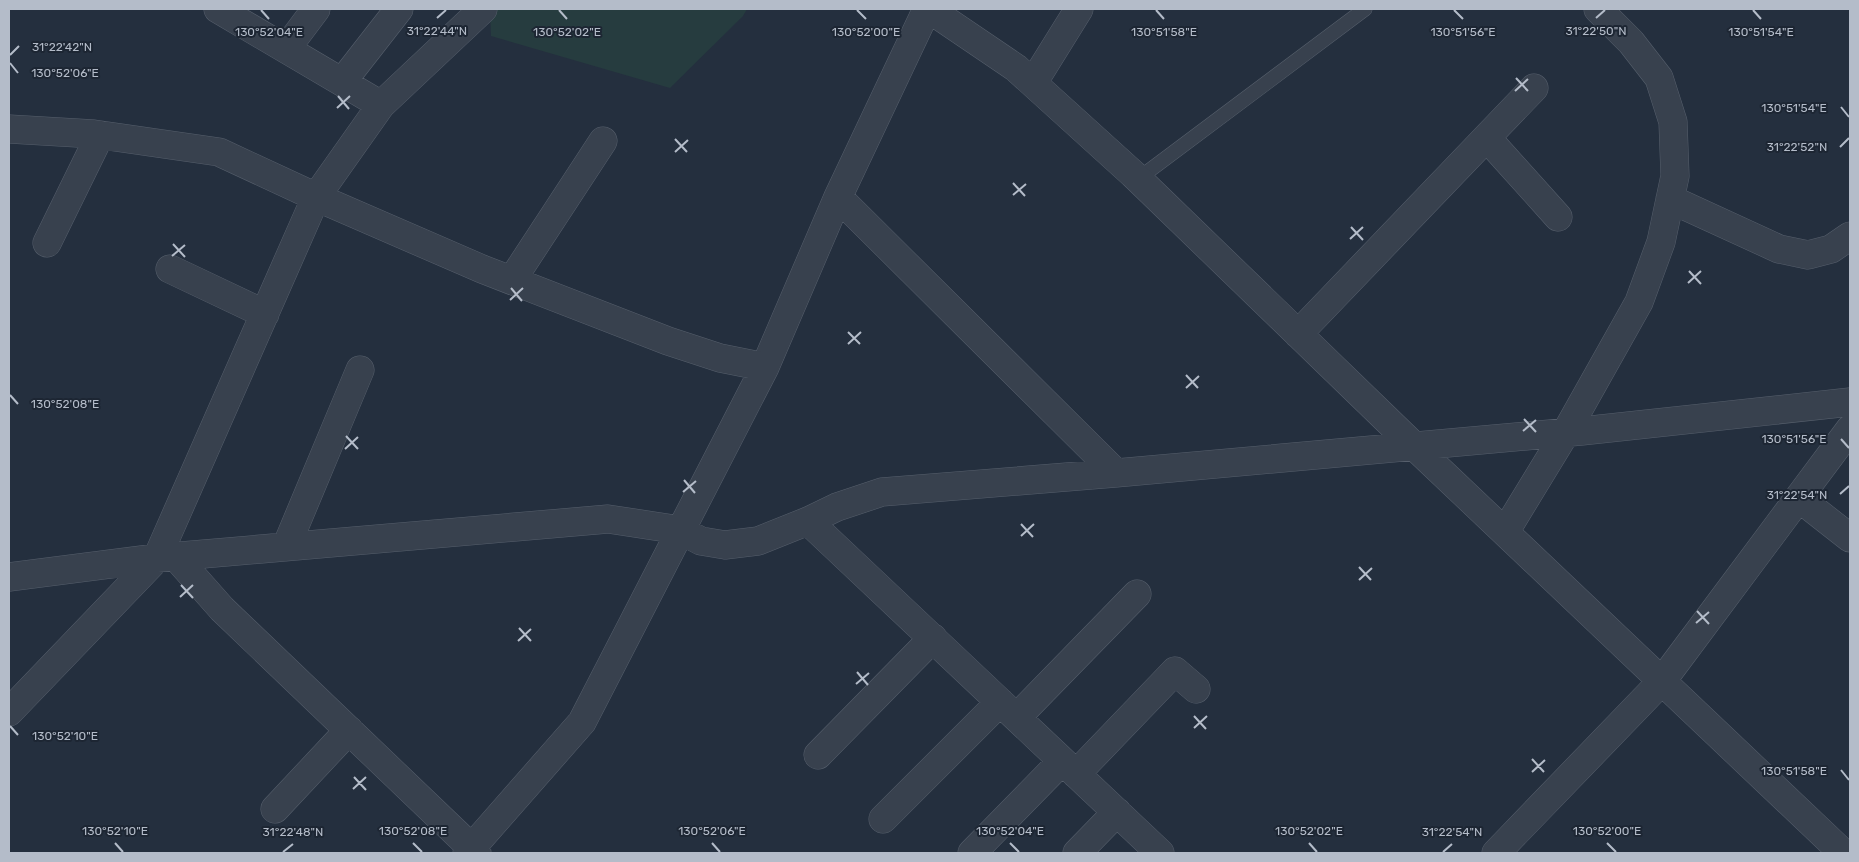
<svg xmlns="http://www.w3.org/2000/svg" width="1859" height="862" viewBox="0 0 1859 862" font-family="Rubik,sans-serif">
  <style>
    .green { fill: #263c3f }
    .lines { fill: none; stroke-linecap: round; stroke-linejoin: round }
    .service-casing { stroke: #565f6c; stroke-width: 15 }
    .minor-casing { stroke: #565f6c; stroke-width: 29 }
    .service { stroke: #38414e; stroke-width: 14 }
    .minor { stroke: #38414e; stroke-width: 28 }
    .ticks { fill: none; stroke: #b4bcc9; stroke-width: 2 }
    .ticks-label { font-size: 12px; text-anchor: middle; fill: #b4bcc9; stroke: #1d2633; stroke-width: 4; stroke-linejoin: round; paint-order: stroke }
  </style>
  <rect width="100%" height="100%" fill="#242f3e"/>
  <!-- green -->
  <path class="green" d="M490 9H747L743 16 670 88 491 36Z"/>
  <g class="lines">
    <defs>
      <path id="service" d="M1138 179 1365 9"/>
      <path id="minor" d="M218 9 381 105
        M929 9 1016 68 1133 174 1413 445 1843 853
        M286 49 316 9
        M342 82 399 9
        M1033 83 1079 9
        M9 129 94 134 219 152 316 197 482 269 668 341 720 358 765 367
        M1487 138 1558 217
        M838 197 1116 473
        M1670 199 1779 249 1808 255 1831 249 1850 236
        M47 243 100 135
        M170 269 265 314
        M512 280 603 141
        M1298 334 1534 88
        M1799 498 1850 538
        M808 521 1160 853
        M1505 532 1566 432 1639 302 1661 242 1675 176 1673 122 1659 78 1631 42 1598 9
        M286 547 360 370
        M176 557 222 609 477 853
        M9 577 157 558 608 519 680 530 701 541 725 545 758 541 808 521 837 507 882 492 1116 473 1582 431 1850 402
        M9 712 157 558 316 197 381 105 483 9
        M1017 717 1137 594
        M818 755 933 638
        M1076 774 1175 671 1196 689
        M275 809 349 730
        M883 819 1000 702
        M467 853 582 722 765 367 838 197 927 9
        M972 853 1062 761
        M1077 853 1117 812
        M1496 853 1662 681 1850 429"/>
    </defs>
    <!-- service casing -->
    <use href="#service" class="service-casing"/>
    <!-- minor casing -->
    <use href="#minor" class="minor-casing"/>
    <!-- service -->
    <use href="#service" class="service"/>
    <!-- minor -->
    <use href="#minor" class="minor"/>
  </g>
  <!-- ticks -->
  <path class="ticks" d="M261 10 269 19M559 10 567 19M857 10 866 19M1156 10 1164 19M1454 10 1463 19M1753 10 1761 19M437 18 446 10M1596 18 1605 10M10 55 19 46M10 63 18 73M1516 78 1528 91M1515 91 1528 79M338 96 349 109M1841 107 1849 117M337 108 350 96M675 139 687 152M1840 147 1849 138M675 152 688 140M1013 183 1025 196M1013 195 1026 184M1351 227 1363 240M1350 239 1363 227M173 244 185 257M172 256 185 245M1689 271 1701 284M1688 283 1701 271M511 288 522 301M510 300 523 288M848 332 860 344M848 344 861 332M1186 375 1198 388M1186 388 1199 376M10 395 18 404M1524 419 1536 432M1523 431 1536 420M346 436 358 449M1841 439 1849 448M345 449 358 437M684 480 695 493M683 492 696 481M1840 494 1849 486M1021 524 1033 537M1021 536 1034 524M1359 567 1371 580M1359 580 1372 568M181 585 193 598M180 597 193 585M1697 611 1709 624M1696 623 1709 612M519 628 531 641M518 641 531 629M857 672 868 685M856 684 869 673M1194 716 1206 729M10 726 18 735M1194 728 1207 716M1532 759 1544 772M1841 770 1849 780M1532 772 1545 760M354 777 366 790M353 789 366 777M115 843 123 852M413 843 422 852M712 843 720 852M1010 843 1019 852M1309 843 1317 852M1607 843 1616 852M283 852 293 844M1443 852 1452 844"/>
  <g class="ticks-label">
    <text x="437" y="35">31°22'44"N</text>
    <text x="1596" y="35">31°22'50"N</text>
    <text x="269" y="36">130°52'04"E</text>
    <text x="567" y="36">130°52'02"E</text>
    <text x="866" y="36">130°52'00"E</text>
    <text x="1164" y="36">130°51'58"E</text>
    <text x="1463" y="36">130°51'56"E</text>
    <text x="1761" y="36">130°51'54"E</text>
    <text x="62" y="51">31°22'42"N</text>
    <text x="65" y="77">130°52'06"E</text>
    <text x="1794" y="112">130°51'54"E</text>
    <text x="1797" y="151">31°22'52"N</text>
    <text x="65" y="408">130°52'08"E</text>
    <text x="1794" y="443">130°51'56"E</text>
    <text x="1797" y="499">31°22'54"N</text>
    <text x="65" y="740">130°52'10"E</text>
    <text x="1794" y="775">130°51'58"E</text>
    <text x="115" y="835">130°52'10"E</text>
    <text x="413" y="835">130°52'08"E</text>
    <text x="712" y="835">130°52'06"E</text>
    <text x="1010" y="835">130°52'04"E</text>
    <text x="1309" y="835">130°52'02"E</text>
    <text x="1607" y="835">130°52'00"E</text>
    <text x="293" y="836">31°22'48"N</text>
    <text x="1452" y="836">31°22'54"N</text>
  </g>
  <!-- border -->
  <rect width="1859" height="862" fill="none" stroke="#b4bcc9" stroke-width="20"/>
</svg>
